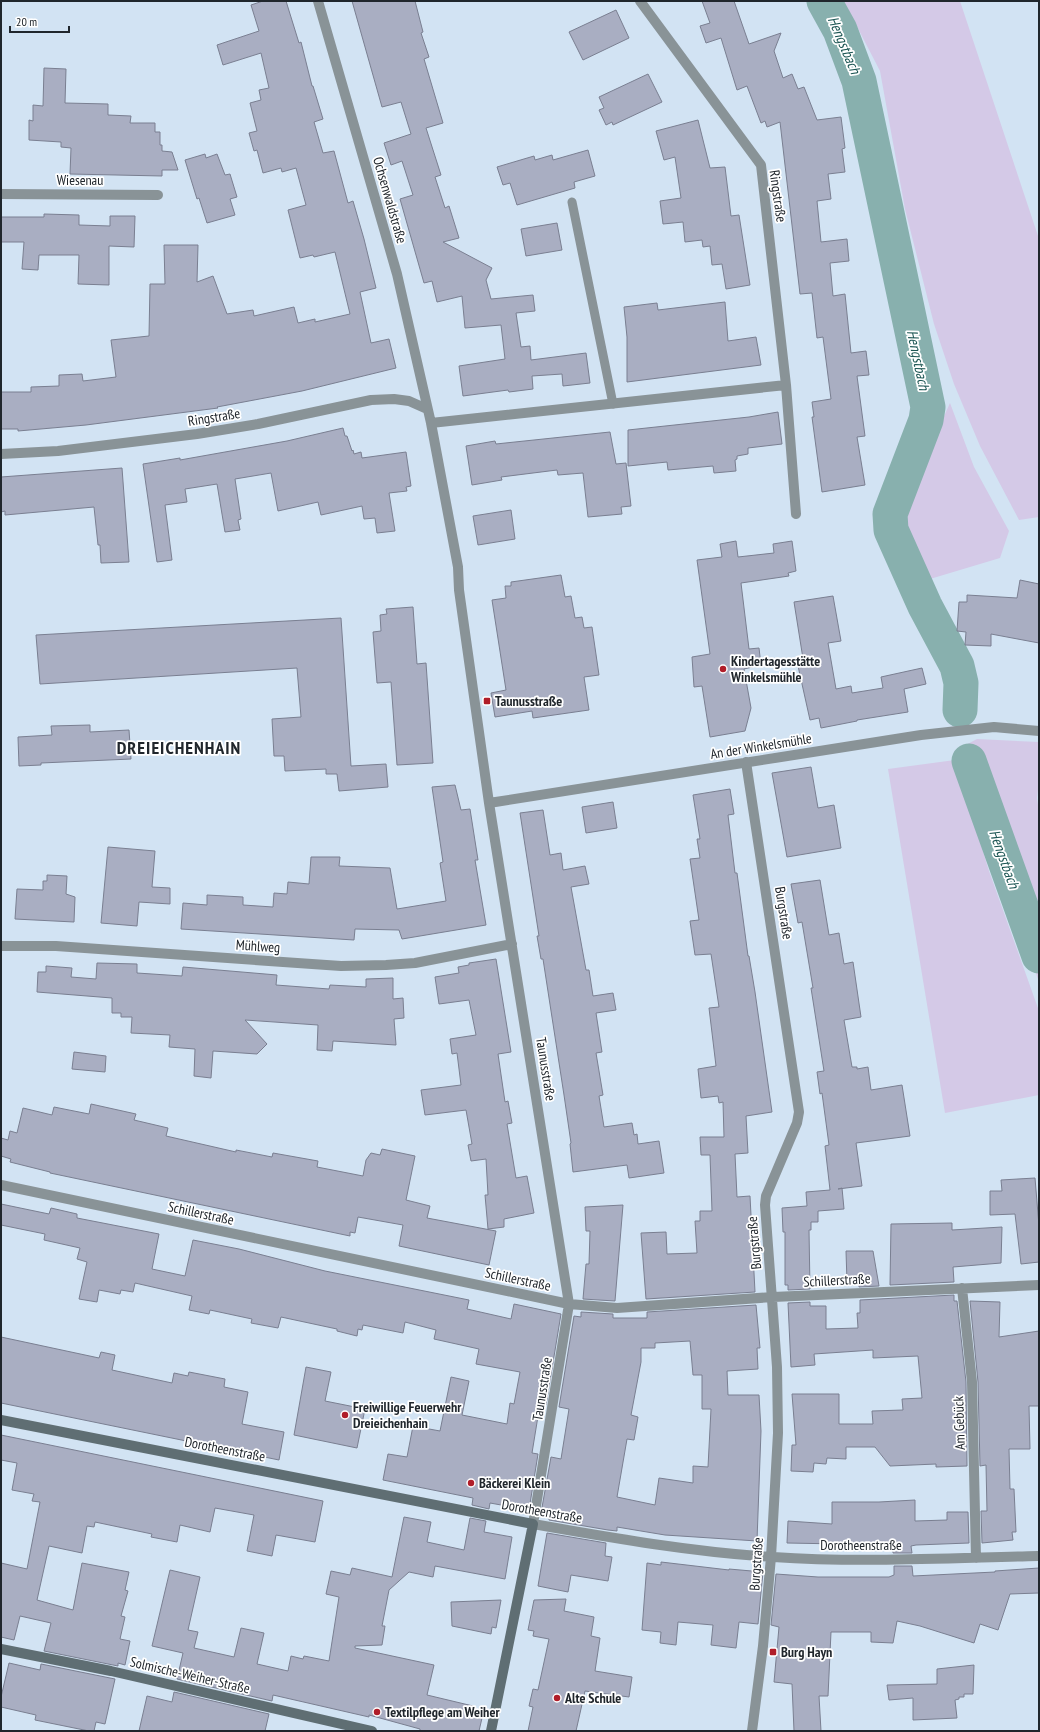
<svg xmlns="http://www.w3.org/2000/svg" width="1040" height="1732" viewBox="0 0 1040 1732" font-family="'PT Sans Narrow',sans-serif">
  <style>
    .green { fill: #d4c9e7 }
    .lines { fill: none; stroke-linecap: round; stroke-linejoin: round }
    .river { stroke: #88b0ae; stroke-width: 35 }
    .building { fill: #a9aec2; stroke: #7a7f91; fill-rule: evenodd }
    .lane { stroke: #899397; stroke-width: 9 }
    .street { stroke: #899397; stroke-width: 10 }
    .secondary { stroke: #5f6e73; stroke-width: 10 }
    .poi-dot { fill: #b01d29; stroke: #fff; stroke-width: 1.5 }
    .labels { text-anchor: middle; stroke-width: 3.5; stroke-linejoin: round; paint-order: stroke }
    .street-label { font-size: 14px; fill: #20262c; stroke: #fff }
    .poi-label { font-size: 14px; font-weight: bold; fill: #20262c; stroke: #fff; text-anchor: start }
    .water-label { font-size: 15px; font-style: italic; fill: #1d5654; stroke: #fff }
    .district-label { font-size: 18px; font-weight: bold; letter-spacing: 1px; fill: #20262c; stroke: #fff }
  </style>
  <rect width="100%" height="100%" fill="#d2e3f3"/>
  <!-- green -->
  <path class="green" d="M843 1H960L1039 239V517L1019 520 980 446 954 384 934 324 905 209 880 71 850 13Z
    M950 403 974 467 1009 531 1000 558 930 579 902 516 930 447Z
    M977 739 1039 742V781L1037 798 1039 812V982L968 779 962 747Z
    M955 760 989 871 1039 1011V1095L945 1113 888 769Z"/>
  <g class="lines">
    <!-- river -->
    <path class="river" d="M824 1 840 30 859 81 928 407 926 420 890 514 891 530 925 606 957 666 961 683 960 710
      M969 761 1039 956"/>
  </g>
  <!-- building -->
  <path class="building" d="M263 1H286L299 43 301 42 312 86H313L323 119 314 122 323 153 334 151 348 203 353 201 364 239 376 288 360 292 371 343 389 339 396 368 302 391 217 407 218 408 86 425 18 431V429H1V392H31V387L59 386V375L82 374 83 381 116 377 111 340 149 336 150 284H165L164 245H198L197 282 213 276 227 314 253 310 254 316 294 307 298 323 315 319V322L350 314 335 252 314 257 313 255 300 258 288 210 306 205 296 168 282 172 281 168 263 173 257 150 254 151 249 133 257 131 250 103 261 100 259 90 269 88 261 53 223 65 217 45 259 31 251 5Z
    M352 1H415L423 32 421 33 429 57 424 59 443 123 426 128 441 175 435 177 445 208 449 206 459 238 443 242 492 268 486 280 491 299 533 295 535 311 516 313 521 347 530 346 531 360 586 353 590 383 563 386 562 374 532 376 533 389 509 392 508 390 463 396 459 366 505 359 501 325 465 328 462 296 437 302 432 281 424 283 400 199 413 195 402 161 391 165 384 143 411 134 401 102 382 107Z
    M702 1H734L749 44 781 33 774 51 783 78 792 74 798 89 804 87 817 120 841 117 845 148 842 149 845 172 828 174 831 199 817 201 821 242 847 239 849 261 830 263 833 296 845 294 851 353 866 351 869 375 857 376 865 436 857 437 865 485 822 492 812 417H814L812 402 831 399 823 337 817 338 812 293 800 294 780 122 767 127 765 121 761 123 747 86 737 90 721 38 706 43 700 26 710 23Z
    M616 10 629 38 583 60 569 32Z
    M44 68 66 69 65 103 108 104V115L131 116 130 123H155V132H160V145H162V151L172 152 178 170H162V176L70 174 71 148 61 147V142L29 140V120L33 121V105L43 106Z
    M648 74 662 102 613 125 612 122 606 125 599 110 604 108 599 97Z
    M698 120 710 168 725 167 731 216 739 215 750 285 726 289 722 264 712 265 710 246 703 247 702 240 685 242 683 222 663 224 660 201 681 198 675 157 664 160 656 131Z
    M588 150 595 176 574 182 575 188 517 205 510 183 503 185 497 167 534 156 535 160 552 155 553 160Z
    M205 154 206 158 217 154 225 175 230 174 237 197 230 199 235 215 207 223 199 198 197 199 185 160Z
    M44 214 79 215V225L110 226V216H135L134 247 109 246V285L78 284 79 255H39L38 270 22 269 24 242H1V217H44Z
    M557 223 562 250 526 256 521 229Z
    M725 302 728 341 756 337 761 365 627 382V337L624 307 657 303 658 310Z
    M778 412 782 444 748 448V454L737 456V459L735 460 736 471 714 473 713 466 668 470 667 462 628 466V430L749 417Z
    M343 428 345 436H347L352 451 353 450 354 454 361 452 362 458 406 452 411 486 406 487 407 491 389 493 395 531 377 533 375 518 364 519 362 506 321 515 318 502 278 511 271 473 235 479 241 519 238 520 240 530 225 532 217 484 185 489 187 502 165 505 172 560 157 562 143 464 180 458V460L287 441Z
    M610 432 616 464 626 463 631 506 621 507 622 514 588 517 583 473 558 475 557 470 501 477 502 480 472 485 466 446 495 441 496 444Z
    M122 468 129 562 101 563 100 545H98L94 507 5 515V511L1 512V477Z
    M511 510 515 539 478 545 473 516Z
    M736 541 738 557 774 553 773 544 792 541 796 571 788 573 789 576 741 583 749 649 759 648 761 665 744 669 751 708 745 731 710 737 702 686 694 687 692 657 710 654 697 560 722 557 720 544Z
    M561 575 565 597 571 596 575 618 582 617 584 628 592 627 599 675 584 677 589 710 533 718 532 711 495 717 491 693 506 690 492 600 506 598 505 586H511V582Z
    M1020 580 1039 584V643L991 634V646L965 645 966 632 957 631 959 602H967V595L1017 598Z
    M833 596 841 641 828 643 836 689 851 686 852 693 883 688 881 677 922 668 926 684 904 689 908 712 857 720V721L821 728 819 718 810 720 798 666 804 665 794 602Z
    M413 607 417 664 426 663 433 763 397 765 391 682 377 683 373 632 381 631 380 615 387 614 386 609Z
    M341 618 351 766 386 764 388 787 339 791 337 774H326V769L285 771 284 756H274L272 719 301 717 297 668 40 684 36 635Z
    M90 725V732L129 730 131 759 41 763V765L19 766 18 737 52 735 51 726Z
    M811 767 818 808 834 805 841 848 787 857 772 773Z
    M455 785 461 810 470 809 478 860H475L486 925 402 939 399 930 355 929 354 940 181 929 183 903 207 905V895L243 897V905L273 907 274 893 287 894 288 882 309 884 311 857H340L339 866 390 868 397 909 446 901 440 863 443 862 432 787Z
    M730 789 734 814 728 815 735 873H737L748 956H749L755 992 772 1112 746 1116 748 1153 735 1154 737 1197 750 1196 755 1292 646 1299 641 1233 666 1232 667 1254 697 1253 695 1221H700V1211H712L710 1155H701L700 1137H724L723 1102 719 1103 718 1096 701 1098 698 1069 716 1066 709 1008 719 1007 711 954 695 955 690 921 699 920 690 859 700 858 697 839H700L693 795Z
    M613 802 617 828 586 833 582 807Z
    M543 810 550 855 561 853 563 870 585 866 589 884 571 887 586 970H589L593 996 613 993 616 1010 596 1013 602 1052 596 1053 603 1095 599 1096 604 1127 632 1123 634 1135 637 1134 638 1144 659 1141 664 1173 629 1178 627 1165 573 1172 570 1144 571 1143 564 1095 543 959H541L537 936H539L520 813Z
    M108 847 155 851 152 887 170 888V904L139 902 137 926 101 923Z
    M47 875 67 876 66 894 75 897 74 922 15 919 17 889 43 890V881H47Z
    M820 880 829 935 839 933 844 964 853 962 861 1017 844 1020 852 1067H857V1069L868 1067 871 1090 902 1085 910 1136 856 1143 862 1186 838 1189 842 1188 844 1209 818 1211V1222H811V1230H809L810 1289 788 1290V1285H785V1232H783L782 1208 807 1206 806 1192 830 1190 825 1146 829 1145 822 1093 820 1094 817 1072 824 1071 811 988H813L802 922 798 923 791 884Z
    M496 959 511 1052 498 1054 505 1102 508 1101 512 1123 507 1124 516 1178 527 1176 534 1213 504 1219V1227L488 1229 485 1195H488L486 1159 471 1161 468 1145 472 1144 466 1110 425 1115 421 1090 461 1085 457 1053 452 1054 450 1039 476 1035 469 1000 439 1004 435 977 459 973 458 967 469 965V963Z
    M97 963 137 964V973L182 976 183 967 277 975 276 985 329 989 330 985 366 987V979L393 978V999L403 998 404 1018 394 1019 396 1045 333 1041 332 1051 317 1050 318 1025 245 1020 267 1044 257 1054 213 1051 211 1078 194 1076 195 1049 169 1047 170 1035 131 1033 132 1017H121V1013H112V998L37 992 38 972H46V966L72 968 71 977 96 979Z
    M74 1052 106 1056 105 1072 72 1069Z
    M91 1104 136 1114 134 1120 168 1128 166 1136 236 1152V1150L272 1157 273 1153 318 1161 317 1167 363 1176 366 1160 371 1153 380 1155 382 1149 415 1156 406 1200 430 1206 427 1218 496 1231 489 1265 399 1246 403 1225 358 1217 355 1233 350 1232V1236L50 1173V1172L10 1162 11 1159 1 1156V1138L8 1140 10 1131 17 1133 23 1108 52 1115 54 1107 89 1114Z
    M1035 1178 1039 1226V1262L1021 1264 1015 1214 990 1215V1191H1002L1001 1180Z
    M1 1204 49 1214 51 1208 77 1214V1218L159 1234 152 1269 185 1276 193 1240 239 1249 325 1271 469 1300 467 1309 511 1319 514 1304 561 1314 546 1405 540 1404 532 1453 538 1454 529 1510 490 1503 489 1509 472 1505 473 1498 383 1480 388 1454 407 1457 413 1426 440 1431 451 1377 469 1381 462 1415 507 1424 510 1403 514 1404 520 1372 476 1364 479 1349 434 1339 436 1330 405 1322 403 1333 363 1325 362 1330 358 1329 357 1336 337 1331V1329L281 1317 278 1328 251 1323 252 1319 210 1310 209 1314 189 1310 192 1296 135 1283 133 1292 121 1290 120 1294 99 1290 97 1302 79 1299 87 1262 77 1259 80 1248 44 1240 45 1234 1 1225Z
    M623 1205 615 1301 583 1299 586 1264H589L590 1231H586L585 1207Z
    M952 1223V1230L1002 1227 1001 1263 953 1267 954 1282 890 1285 891 1224Z
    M846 1251H873L879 1286 859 1287V1282H847Z
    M954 1295V1301H957L966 1382 967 1466 936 1467V1464L890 1466 875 1447H846V1459L827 1458 826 1464 814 1463 813 1472 791 1471 792 1445H796L792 1394H839V1424H873L872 1411 903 1410 902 1399 922 1398 918 1356 873 1358V1350L814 1354 815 1365 791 1367 788 1303 810 1302V1306H826V1329L858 1328 857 1313H860V1300Z
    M970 1301 1000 1302 999 1337 1039 1331V1406H1029L1030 1449H1009L1010 1489H1014L1016 1532H1012L1013 1540 982 1543 981 1511H987L986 1465 980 1466 978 1382Z
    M756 1305 760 1348H757L758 1369 727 1371 728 1395H759L761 1431 757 1541 665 1535 617 1527V1531L608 1530 549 1520V1514L541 1513 551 1457 561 1459 569 1409 559 1407 574 1316 581 1317V1312L613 1314V1318H647V1312ZM690 1341 693 1375H702V1409H711L708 1467 693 1466V1483L659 1478 655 1505 617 1497 627 1439 634 1440 638 1417 631 1415 641 1362V1348H655V1343Z
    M1 1337 99 1358 101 1352 115 1355 112 1370 172 1383 174 1373 188 1376 189 1372 225 1379 224 1387 248 1392 242 1424 284 1432 279 1460 1 1403Z
    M306 1367 331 1372 325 1401 365 1409 357 1448 294 1435Z
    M1 1435 323 1501 315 1542 276 1535 272 1556 247 1551 254 1515 215 1508 210 1532 180 1525 177 1542 151 1537 152 1534 95 1522 94 1527 87 1526 82 1553 49 1546 37 1600 73 1610 82 1563 129 1572 125 1590 128 1591 121 1616 125 1617 120 1639 130 1641 125 1665 118 1663V1666L44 1651 51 1623 20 1616 14 1640 1 1637V1563L27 1569 40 1502 32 1501 34 1494 12 1490 17 1463 1 1460Z
    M915 1500V1521L947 1520V1512H968L969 1543 916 1545 911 1546 912 1553H893V1545L787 1543 788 1521 832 1524V1502H879Z
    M404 1517 431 1522 427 1542 464 1550 470 1518 486 1521 484 1532 512 1537 505 1579 435 1566 433 1577 409 1572 389 1590 382 1626H385L382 1645 355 1646V1648L434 1665 427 1695 473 1706 471 1715 482 1718 479 1731H420V1729L369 1715V1717L273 1695 272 1701 177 1679 183 1653 152 1646 170 1570 200 1577 188 1630 198 1632 194 1648 234 1657 241 1628 264 1633 257 1664 288 1671 291 1656 303 1659 304 1656 329 1661 339 1597 326 1594 331 1571 350 1575 352 1568 392 1577Z
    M547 1533 606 1543 605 1556 612 1557 608 1581 571 1575 568 1592 538 1586Z
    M661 1562 729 1570V1569L763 1572 758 1624 739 1622 736 1648 711 1645 713 1625 678 1622 676 1645 660 1643 661 1632 642 1630 647 1563 661 1565Z
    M894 1566H912L913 1576 995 1572V1571L1039 1568V1593L1010 1594 998 1630 980 1624 974 1643 920 1626 897 1621 893 1643 871 1642V1632H831L828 1696H819L821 1731H794L792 1684 774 1682 779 1627 771 1625 776 1574 818 1577H889L894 1575Z
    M566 1599 564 1611 594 1617 591 1636 600 1638 595 1671 632 1677 629 1697 585 1691 576 1731H528L533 1707 529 1706 533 1689 538 1690 549 1639 533 1636 534 1631 528 1630 534 1600Z
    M501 1600 496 1628 492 1627 491 1634 452 1626 451 1602Z
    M9 1663 40 1670 41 1664 115 1679 105 1724 96 1722 94 1731H89L35 1720 36 1715 1 1707V1697Z
    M974 1665 973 1694H964V1697H959V1699L955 1700 957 1718 913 1720V1698L889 1700 887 1685 937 1684V1669Z
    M174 1692 269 1714 265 1731H139L147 1696 172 1702Z"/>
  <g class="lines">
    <!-- lane -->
    <path class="lane" d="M572 202 613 404"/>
    <!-- street -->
    <path class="street" d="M318 1 397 274 431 423 458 567 459 590 489 803 569 1304 533 1524C613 1538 692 1552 773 1557 861 1563 950 1558 1038 1556
      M1 194 158 195
      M786 385 796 514
      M431 423 786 385 761 165 640 1
      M1 454 58 451 197 434 258 424 371 400 394 399 409 401 427 409
      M746 762 799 1112 797 1123 766 1196 765 1205 777 1367 778 1433 771 1557 763 1646 752 1731
      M489 803 921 735 994 727 1039 731
      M1 946H56L341 966 386 965 415 963 512 944
      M1 1185 569 1304 617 1308 773 1297 1039 1285
      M962 1288 972 1382 976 1558"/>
    <!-- secondary -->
    <path class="secondary" d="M1 1420 533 1524 491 1731
      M1 1649 111 1671 372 1731"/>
  </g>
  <!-- markers -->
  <g class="poi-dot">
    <circle cx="723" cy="669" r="4"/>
    <rect x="483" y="697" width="8" height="8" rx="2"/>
    <circle cx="345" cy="1415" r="4"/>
    <circle cx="471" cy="1483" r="4"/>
    <rect x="769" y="1648" width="8" height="8" rx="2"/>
    <circle cx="557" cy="1698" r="4"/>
    <circle cx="377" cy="1712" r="4"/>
  </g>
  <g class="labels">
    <!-- street labels -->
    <g class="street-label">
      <text x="80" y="185">Wiesenau</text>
      <text transform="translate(778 196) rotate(82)" y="5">Ringstraße</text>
      <text transform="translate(390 200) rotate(74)" y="5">Ochsenwaldstraße</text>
      <text transform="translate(214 417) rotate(-9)" y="5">Ringstraße</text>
      <text transform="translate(761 746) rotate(-9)" y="5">An der Winkelsmühle</text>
      <text transform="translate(784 913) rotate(81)" y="5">Burgstraße</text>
      <text transform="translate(258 946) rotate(4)" y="5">Mühlweg</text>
      <text transform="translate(546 1069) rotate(81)" y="5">Taunusstraße</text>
      <text transform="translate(201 1213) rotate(12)" y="5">Schillerstraße</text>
      <text transform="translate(754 1243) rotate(-95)" y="5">Burgstraße</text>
      <text transform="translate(518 1279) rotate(12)" y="5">Schillerstraße</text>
      <text transform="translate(837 1280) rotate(-3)" y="5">Schillerstraße</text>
      <text transform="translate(542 1389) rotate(-81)" y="5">Taunusstraße</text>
      <text transform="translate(959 1423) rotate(-92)" y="5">Am Gebück</text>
      <text transform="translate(225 1449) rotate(11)" y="5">Dorotheenstraße</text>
      <text transform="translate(542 1511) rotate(10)" y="5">Dorotheenstraße</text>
      <text x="861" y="1550">Dorotheenstraße</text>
      <text transform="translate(756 1564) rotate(-86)" y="5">Burgstraße</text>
      <text transform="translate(190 1675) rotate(13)" y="5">Solmische-Weiher-Straße</text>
    </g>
    <!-- poi labels -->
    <g class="poi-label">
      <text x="731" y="666">Kindertagesstätte<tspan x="731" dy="16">Winkelsmühle</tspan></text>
      <text x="495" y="706">Taunusstraße</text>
      <text x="353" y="1412">Freiwillige Feuerwehr<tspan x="353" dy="16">Dreieichenhain</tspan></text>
      <text x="479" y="1488">Bäckerei Klein</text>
      <text x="781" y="1657">Burg Hayn</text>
      <text x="565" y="1703">Alte Schule</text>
      <text x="385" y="1717">Textilpflege am Weiher</text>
    </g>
    <!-- water labels -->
    <g class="water-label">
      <text transform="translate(844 45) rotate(67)" y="5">Hengstbach</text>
      <text transform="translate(918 360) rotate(78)" y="5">Hengstbach</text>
      <text transform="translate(1004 859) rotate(70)" y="5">Hengstbach</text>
    </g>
    <!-- district labels -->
    <g class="district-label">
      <text x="179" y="754">DREIEICHENHAIN</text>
    </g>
  </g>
  <!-- border -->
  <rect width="1040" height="1732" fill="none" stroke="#20262c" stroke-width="4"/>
  <!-- scale -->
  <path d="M10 26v6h59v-6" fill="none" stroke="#20262c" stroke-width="2"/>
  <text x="16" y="26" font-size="12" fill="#20262c" stroke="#ffffff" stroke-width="3" paint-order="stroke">20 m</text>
</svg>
